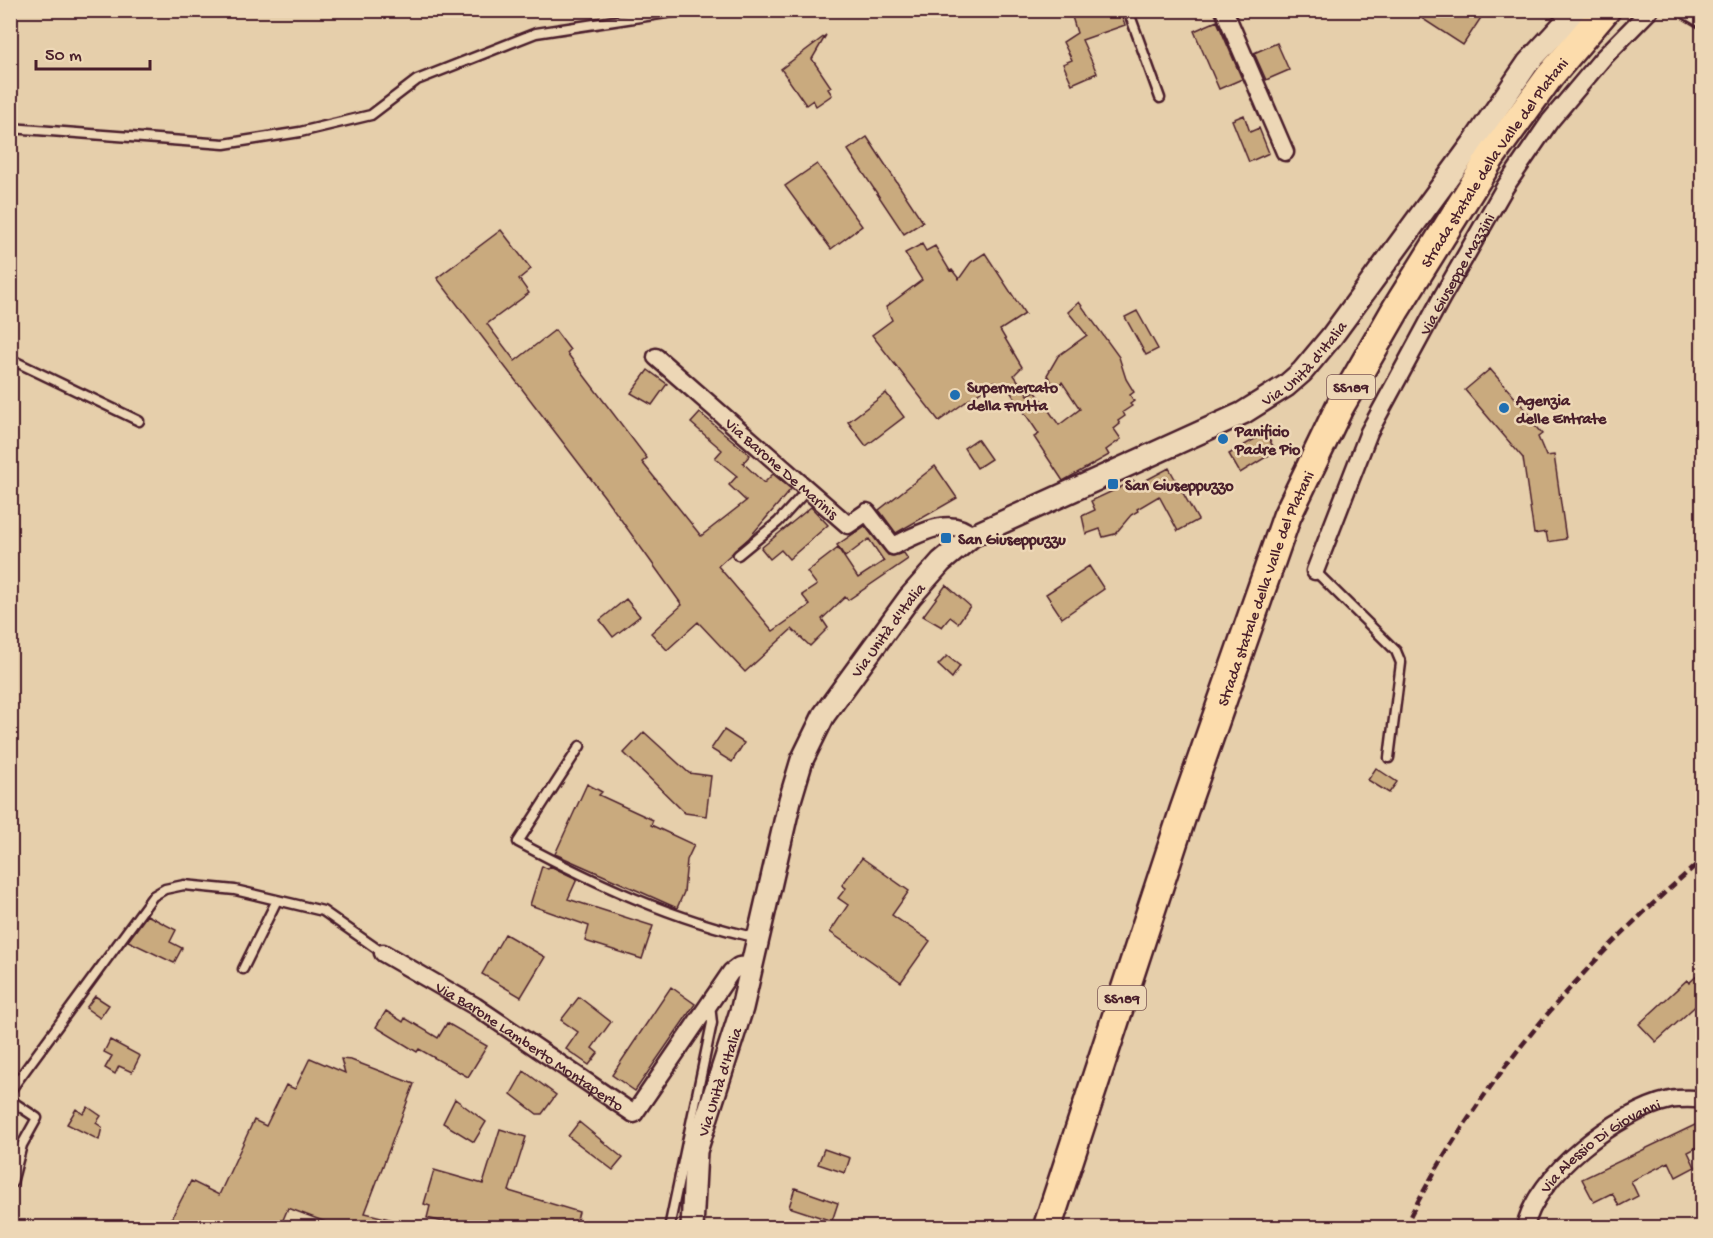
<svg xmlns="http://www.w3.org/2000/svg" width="1713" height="1238" viewBox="0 0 1713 1238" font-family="'Gochi Hand',sans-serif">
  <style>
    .building { fill: #c9aa7e; stroke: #4a1f2b; stroke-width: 1.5 }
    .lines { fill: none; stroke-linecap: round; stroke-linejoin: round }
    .service-casing { stroke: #4a1f2b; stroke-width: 13 }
    .minor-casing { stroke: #4a1f2b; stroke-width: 21 }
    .tertiary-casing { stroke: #4a1f2b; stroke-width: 26 }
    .primary-casing { stroke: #4a1f2b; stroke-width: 32 }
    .service { stroke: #edd7b6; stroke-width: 8 }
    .minor { stroke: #edd7b6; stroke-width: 16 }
    .tertiary { stroke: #edd7b6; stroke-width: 21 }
    .primary { stroke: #fcdcac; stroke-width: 27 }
    .rail { stroke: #4a1f2b; stroke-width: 4.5; stroke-dasharray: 9 4.5; stroke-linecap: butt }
    .poi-dot { fill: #1f6fb2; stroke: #edd7b6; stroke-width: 2 }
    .labels { text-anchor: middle; stroke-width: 5; stroke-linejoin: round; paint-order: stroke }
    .shield { fill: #edd7b6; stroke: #7b5655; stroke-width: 1.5 }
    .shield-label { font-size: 15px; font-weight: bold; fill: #4a1f2b }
    .street-label { font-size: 16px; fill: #4a1f2b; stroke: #edd7b6 }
    .poi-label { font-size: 16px; font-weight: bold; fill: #4a1f2b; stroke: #edd7b6; text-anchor: start }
  </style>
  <rect width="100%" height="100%" fill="#e6cfab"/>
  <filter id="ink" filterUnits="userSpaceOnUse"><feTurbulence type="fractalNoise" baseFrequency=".0167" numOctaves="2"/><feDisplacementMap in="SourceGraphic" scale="12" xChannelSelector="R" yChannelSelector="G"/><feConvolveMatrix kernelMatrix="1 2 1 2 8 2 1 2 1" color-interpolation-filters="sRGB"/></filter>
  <g filter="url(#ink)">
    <!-- building -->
    <path class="building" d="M1070 10H1109L1111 15 1120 11 1125 25 1082 40 1097 73 1072 84 1063 64 1072 60 1063 42 1077 33Z
      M1409 10H1486L1463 45Z
      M1217 21 1242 79 1219 89 1194 31Z
      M826 35 812 59 831 87 828 89 832 95 816 106 813 100 806 105 781 69Z
      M1277 43 1289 70 1266 80 1254 53Z
      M1244 115 1250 132 1259 128 1269 153 1249 162 1232 120Z
      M867 137 923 222 904 234 848 150Z
      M817 164 862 226 831 249 785 186Z
      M501 230 531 269 519 279 529 293 487 324 515 361 555 330 570 350 567 353 647 458 642 462 701 536 746 501 729 485 737 476 715 458 722 450 691 423 700 413 750 455 743 463 764 483 773 474 791 489 749 538 718 566 773 631 810 605 802 595 817 585 807 572 838 548 858 578 884 561 869 539 845 557 837 545 865 526 888 555 893 556 904 553 908 559 848 600 845 597 822 619 828 628 810 646 792 629 745 672 698 622 667 650 651 633 682 605 604 496 437 278Z
      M922 244 926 251 935 246 950 271 952 270 959 279 971 262 985 253 1025 314 1000 330 1022 367 1014 375 1028 395 1035 391 1059 425 1080 409 1062 382 1055 387 1047 375 1058 356 1087 335 1068 312 1079 302 1119 357 1126 379 1134 392 1130 395 1134 401 1130 404 1132 406 1123 412 1125 416 1118 421 1120 424 1114 429 1121 439 1106 450 1109 455 1063 481 1034 437 1039 434 1005 384 1000 389 995 381 939 421 872 335 892 320 886 307 922 280 905 253Z
      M1137 311 1158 349 1146 355 1125 317Z
      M1490 369 1531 416 1528 418 1542 434 1538 437 1546 456 1554 455 1566 539 1548 542 1546 532 1534 534 1523 458 1465 390Z
      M648 370 667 384 652 405 631 393Z
      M886 393 904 417 866 446 848 422Z
      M1265 433 1276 451 1240 473 1229 454Z
      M977 439 991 459 977 468 964 448Z
      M935 466 957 498 896 533 879 510Z
      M1169 468 1198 520 1178 531 1159 496 1137 509 1138 511 1131 515 1115 534 1103 537 1100 529 1086 534 1082 516 1095 510 1091 501 1134 481 1137 485Z
      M811 507 828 525 789 559 781 550 770 559 761 548Z
      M1089 566 1104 589 1062 618 1046 594Z
      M946 585 970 606 958 623 950 617 942 627 923 616Z
      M626 599 640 616 613 637 600 620Z
      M947 656 960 666 952 678 938 665Z
      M724 730 744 743 732 762 711 749Z
      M644 732 689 773 711 776 706 816 685 813 624 753Z
      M1376 768 1397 782 1389 793 1368 780Z
      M587 784 602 792 599 795 653 820 651 825 694 845 687 860 684 892 677 908 555 854Z
      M862 858 909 891 892 915 930 941 901 982 830 932 848 905 838 898 846 888 842 885Z
      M542 866 548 869 550 866 577 879 568 899 653 926 642 959 585 941 589 926 530 905Z
      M147 915 176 930 170 942 182 948 174 963 128 941Z
      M505 934 545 957 521 997 482 974Z
      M1702 971V1000L1656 1042 1639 1024 1687 980 1689 983Z
      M671 987 695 1004 635 1091 612 1075Z
      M95 996 109 1005 100 1018 86 1008Z
      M579 997 611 1022 592 1048 598 1053 589 1065 566 1049 578 1032 561 1020Z
      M386 1011 403 1022 405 1018 438 1038 447 1023 487 1046 468 1077 419 1049 417 1052 376 1027Z
      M110 1040 140 1056 132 1072 119 1066 115 1074 105 1068 112 1056 104 1052Z
      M310 1058 345 1073 341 1059 351 1060 414 1084 365 1213 406 1223V1227H339L288 1208 280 1227H167L191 1181 219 1195 254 1120 266 1126 286 1085 295 1089Z
      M524 1071 556 1095 542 1114H537L511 1094Z
      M455 1099 486 1122 474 1142 443 1123Z
      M88 1107 101 1116 96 1123 102 1127 99 1140 67 1124 76 1109 83 1114Z
      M579 1122 623 1158 613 1170 568 1136Z
      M1697 1124 1702 1135V1145L1688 1152 1695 1167 1676 1177 1669 1162 1631 1181 1638 1196 1619 1206 1612 1193 1594 1202 1582 1179Z
      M500 1129 526 1137 509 1191 579 1212 575 1227H463L427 1218 430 1206 424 1204 434 1170 483 1184Z
      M824 1149 850 1158 845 1173 818 1164Z
      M795 1188 838 1203 832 1221 789 1207Z"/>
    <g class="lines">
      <defs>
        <path id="service" d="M1128 10 1160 98
          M10 128 224 144 300 132 371 115 417 80 536 33 686 10
          M10 359 139 421
          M738 555 778 522 807 490
          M1315 571 1396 651 1401 663 1389 758
          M580 746 518 842C593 882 675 921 759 938
          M243 969 277 900
          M10 1091 153 896 165 889 184 885 235 890 323 911 383 953
          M10 1100 37 1118 22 1145 12 1183
          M669 1228 712 1023 710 1005"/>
        <g id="minor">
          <path d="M1224 10 1285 152"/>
          <path d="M1687 10 1702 19"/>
          <path id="s1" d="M656 357 848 525 867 512 893 546C917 535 950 514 972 536"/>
          <path id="s2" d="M1315 571 1369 432 1442 297 1505 187 1550 121 1603 58 1650 10"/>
          <path id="s3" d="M383 953 475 1006 634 1114 731 972 739 966 752 965"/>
          <path id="s4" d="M1525 1228C1535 1175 1619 1111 1670 1100 1680 1098 1692 1099 1702 1099"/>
        </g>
        <g id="tertiary">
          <path id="s5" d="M692 1228 696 1151 742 1008 790 800 802 760 824 715 910 597 941 562 972 536 1243 413 1286 386 1302 372 1332 336 1472 145 1528 63 1577 10"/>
        </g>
        <g id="primary">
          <path id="s6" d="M1047 1228 1184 810 1287 516 1339 408 1396 309 1491 157 1549 77 1606 10"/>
        </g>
      </defs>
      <!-- service casing -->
      <use href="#service" class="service-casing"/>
      <!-- minor casing -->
      <use href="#minor" class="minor-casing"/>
      <!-- tertiary casing -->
      <use href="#tertiary" class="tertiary-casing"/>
      <!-- primary casing -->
      <use href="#primary" class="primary-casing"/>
      <!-- service -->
      <use href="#service" class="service"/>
      <!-- minor -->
      <use href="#minor" class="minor"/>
      <!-- tertiary -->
      <use href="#tertiary" class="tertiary"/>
      <!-- primary -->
      <use href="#primary" class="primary"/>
      <!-- rail -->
      <path class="rail" d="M1404 1228C1476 1086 1582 962 1702 860"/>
    </g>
  </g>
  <!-- markers -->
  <g class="poi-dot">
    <circle cx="955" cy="395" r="6"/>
    <circle cx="1504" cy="408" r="6"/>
    <circle cx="1223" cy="439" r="6"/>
    <rect x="1107" y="478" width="12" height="12" rx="3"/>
    <rect x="940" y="532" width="12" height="12" rx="3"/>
  </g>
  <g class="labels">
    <!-- shield labels -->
    <g class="shield">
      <rect x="1327" y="375" width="48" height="24" rx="4.5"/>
      <rect x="1098" y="986" width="48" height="24" rx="4.5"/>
    </g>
    <g class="shield-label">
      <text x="1351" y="392">SS189</text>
      <text x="1122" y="1003">SS189</text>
    </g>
    <!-- street labels -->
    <g class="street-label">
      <text dy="6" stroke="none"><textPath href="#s6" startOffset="1162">Strada statale della Valle del Platani</textPath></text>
      <text dy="6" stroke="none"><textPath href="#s2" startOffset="330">Via Giuseppe Mazzini</textPath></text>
      <text dy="6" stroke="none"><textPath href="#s5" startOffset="1143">Via Unità d'Italia</textPath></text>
      <text dy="6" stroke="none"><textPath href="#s1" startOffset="168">Via Barone De Marinis</textPath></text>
      <text dy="6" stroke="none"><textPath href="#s6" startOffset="676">Strada statale della Valle del Platani</textPath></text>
      <text dy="6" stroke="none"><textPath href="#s5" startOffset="639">Via Unità d'Italia</textPath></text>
      <text dy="6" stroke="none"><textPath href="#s3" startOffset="174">Via Barone Lamberto Montaperto</textPath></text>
      <text dy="6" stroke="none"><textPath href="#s5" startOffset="150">Via Unità d'Italia</textPath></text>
      <text dy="6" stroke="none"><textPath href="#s4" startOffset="116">Via Alessio Di Giovanni</textPath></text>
    </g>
    <!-- poi labels -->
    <g class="poi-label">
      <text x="967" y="392">Supermercato<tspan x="967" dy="18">della Frutta</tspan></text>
      <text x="1516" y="405">Agenzia<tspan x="1516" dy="18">delle Entrate</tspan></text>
      <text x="1235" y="436">Panificio<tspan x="1235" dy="18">Padre Pio</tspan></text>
      <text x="1125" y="490">San Giuseppuzzo</text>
      <text x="958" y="544">San Giuseppuzzu</text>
    </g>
  </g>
  <!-- margin -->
  <rect width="1713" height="1238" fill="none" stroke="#edd7b6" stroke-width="36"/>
  <rect x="18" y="18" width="1677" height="1202" fill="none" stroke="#4a1f2b" stroke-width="2" filter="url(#ink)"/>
  <!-- scale -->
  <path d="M36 60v9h114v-9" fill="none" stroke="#4a1f2b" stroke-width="3"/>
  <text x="45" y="60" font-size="18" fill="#4a1f2b" stroke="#edd7b6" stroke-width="4.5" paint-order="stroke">50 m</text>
</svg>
